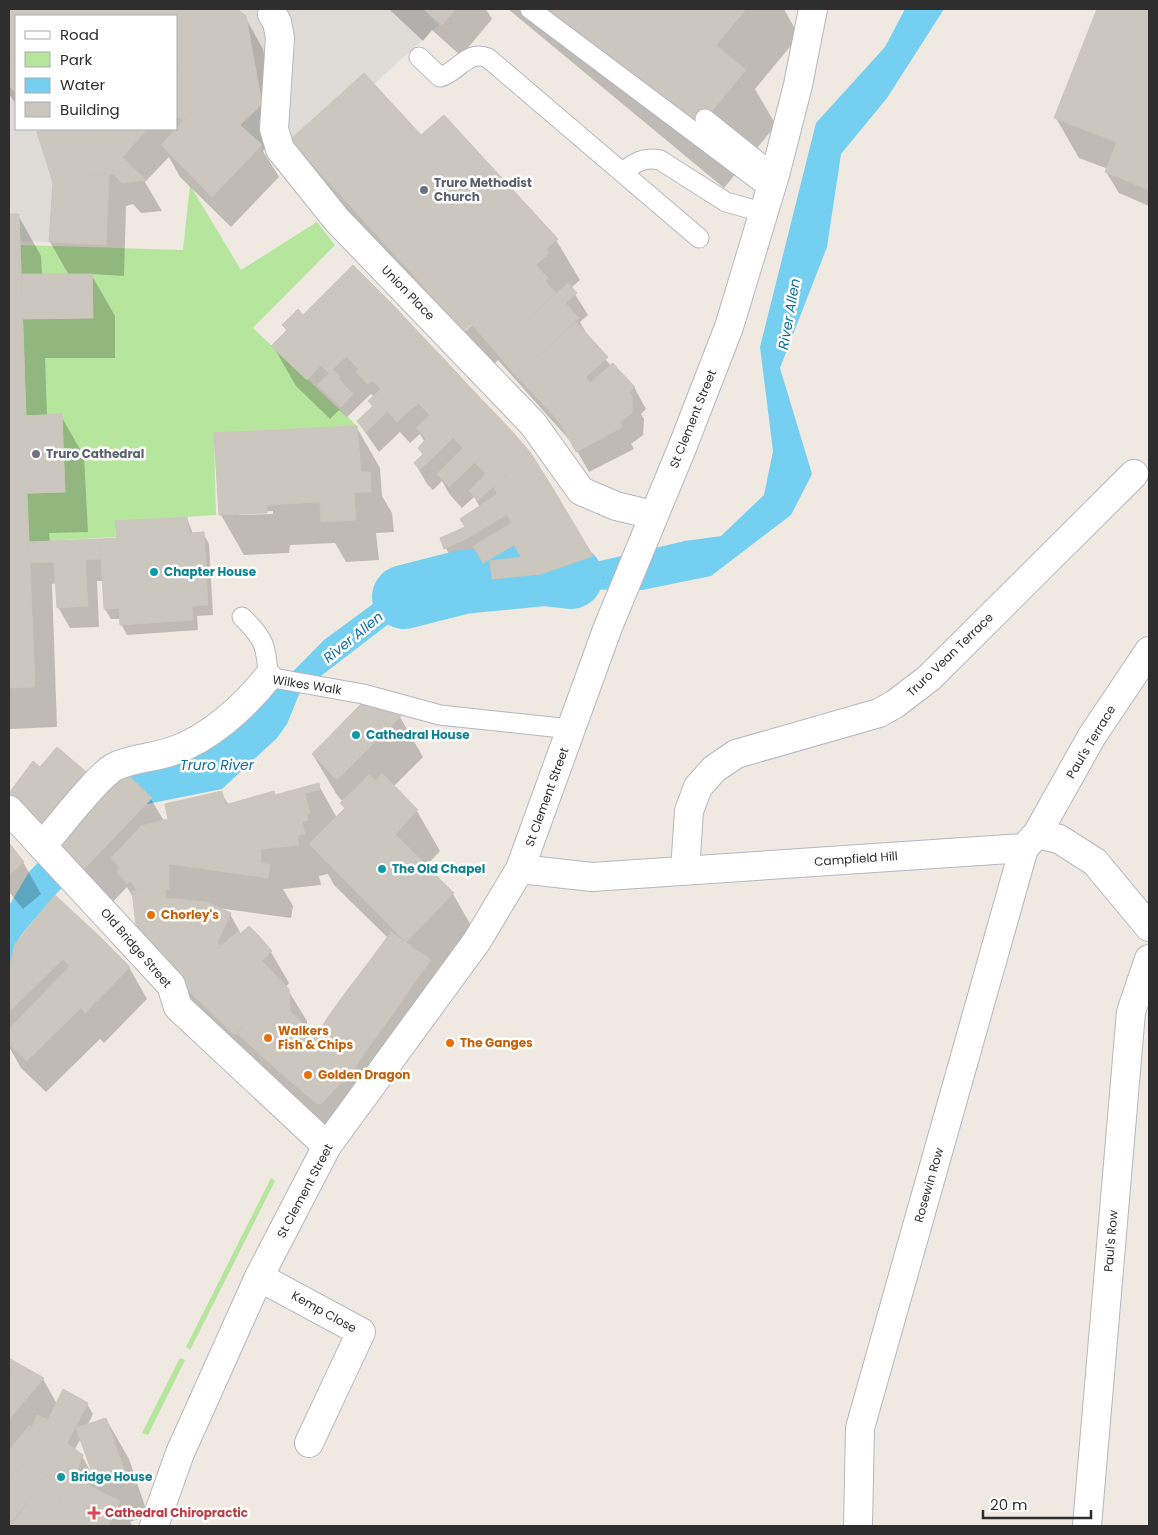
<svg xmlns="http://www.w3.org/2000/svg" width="1158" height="1535" viewBox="0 0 1158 1535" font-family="Poppins,sans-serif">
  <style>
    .green { fill: #b6e59e }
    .plaza { fill: #dfdcd8 }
    .water { fill: #75cff0 }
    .shadow { fill: #0003; fill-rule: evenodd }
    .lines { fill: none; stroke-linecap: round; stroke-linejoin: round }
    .river { stroke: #75cff0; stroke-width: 64 }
    .building { fill: #cbc7bf; stroke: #cbc5ba }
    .service-casing { stroke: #b4b7c1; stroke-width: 21 }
    .pedestrian-casing { stroke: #b4b7c1; stroke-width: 30 }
    .minor-casing { stroke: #b4b7c1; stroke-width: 30 }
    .secondary-casing { stroke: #b4b7c1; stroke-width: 30 }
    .service { stroke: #fff; stroke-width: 19 }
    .pedestrian { stroke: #fff; stroke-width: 28 }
    .minor { stroke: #fff; stroke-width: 28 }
    .secondary { stroke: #fff; stroke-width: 28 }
    .worship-dot { fill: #6b7280; stroke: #fff; stroke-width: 2 }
    .culture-dot { fill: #0f9aa8; stroke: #fff; stroke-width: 2 }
    .food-dot { fill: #e8710a; stroke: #fff; stroke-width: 2 }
    .health-dot { fill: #e0444e; stroke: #fff; stroke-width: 2 }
    .labels { text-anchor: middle; stroke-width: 5; stroke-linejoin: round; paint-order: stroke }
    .worship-label { font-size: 12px; font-weight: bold; fill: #5b616d; stroke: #fff; text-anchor: start }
    .street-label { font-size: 12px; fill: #2e2e2e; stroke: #fff }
    .culture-label { font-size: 12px; font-weight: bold; fill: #0d838f; stroke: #fff; text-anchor: start }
    .food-label { font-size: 12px; font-weight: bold; fill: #c56008; stroke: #fff; text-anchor: start }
    .health-label { font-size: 12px; font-weight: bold; fill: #be3a42; stroke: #fff; text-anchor: start }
    .water-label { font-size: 14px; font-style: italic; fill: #0d6fa3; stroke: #fff }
  </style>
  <rect width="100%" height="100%" fill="#efe9e1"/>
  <!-- green -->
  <path class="green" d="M190 185 241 270 317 222 335 245 253 328 357 426 214 433 216 515 115 521 116 537 29 542 27 494 65 492 62 415H26L23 319 93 318V275L22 274 20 245 183 250Z
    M271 1178 275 1181 190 1350 186 1347Z
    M180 1358 185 1360 148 1435 142 1433Z"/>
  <!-- plaza -->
  <path class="plaza" d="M237 9H423L439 25 374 84 364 73 272 157 240 125 246 16Z
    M9 86 16 93V129H47L37 132 53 183 49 242 20 241 19 214H9Z"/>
  <!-- water -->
  <path class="water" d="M905 9H944L887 98 841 154 827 247 780 368 812 474 791 515 711 576 642 590 536 589 476 592 412 606 300 692 287 724 277 738 222 789 142 805 55 895 22 934 15 944 9 969V906L29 872 129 768 253 712 324 640 396 587 458 571 492 580 536 576 685 541 721 536 764 495 773 451 760 347 816 123 885 47Z"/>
  <!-- shadow -->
  <path class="shadow" d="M9 9H235L245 17 263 49 279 136 263 151 279 177 231 227 180 177 169 157 145 182 162 211 141 213 133 204 126 206 124 276 91 274 115 316V358H45L47 416H61L84 456 88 532 49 533 50 542 118 539 187 518 193 534 203 533 209 544 213 615 197 616 198 630 127 635 121 624V619H111L105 609 104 581H97L99 627 70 628 58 607 57 583 52 584 57 727 9 729V216L18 215 41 256 42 275H69L50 242 54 183 43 131 40 129H176V16H16V104L9 94Z
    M389 9H486L492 19 461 56 432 30 423 41Z
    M508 9H784L799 36 755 89 776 125 724 188Z
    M1098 9H1149V206L1119 193 1106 172 1108 169 1079 158 1056 118Z
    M421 137 556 240 580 280 571 288 588 315 580 322 590 340 611 366 634 387 646 409 641 414 644 419 643 435 631 444 634 449 589 472 573 444 498 360 488 370 315 181 292 140ZM472 321V325L460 336 459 334Z
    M394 308 529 452 604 578 553 595 505 600 481 559 457 570 441 538 466 528 480 507 474 497 462 508 450 495 442 481 433 490 427 484 415 463 423 455 419 448 425 442 420 434 410 443 400 432 379 452 358 422 373 408 369 401 374 397 371 394 347 417 339 410 330 419 296 386 273 346 287 331 284 326 303 317Z
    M357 428 380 468 382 496 392 513 394 532 376 533 379 560 346 562 335 543 290 545 289 553 244 555 221 515ZM273 511V514L239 515V513Z
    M362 705 400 717 423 757 393 787 417 811 440 851 425 867 453 894 476 934 335 1134 255 1063 253 1065 156 966 134 899 127 887 107 908 23 815 11 794 40 768 90 777 151 799 164 821 221 793 229 805 273 792 276 796 318 784 337 818 345 810 342 803 343 802 337 795 313 755ZM328 874 334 885 388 938 316 1037 307 1028V1021L286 987 289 983 271 952 249 927 241 934 230 914 218 908 291 918 293 906 283 889 321 885 319 876Z
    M9 845 23 862 41 894 23 909 9 892Z
    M55 897 129 967 147 999 104 1043 100 1039 46 1092 21 1068 9 1047V974L16 945Z
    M9 1360 43 1379 57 1404H87L93 1414 87 1426 106 1419 129 1459 148 1515 130 1522 133 1526H9ZM81 1438 94 1474H92L82 1456 74 1451Z"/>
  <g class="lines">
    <!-- river -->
    <path class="river" d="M404 597 463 582 545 574 571 577"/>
  </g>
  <!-- building -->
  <path class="building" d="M9 9H64L72 16H16V25L9 18Z
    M64 9H121L129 16H72Z
    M121 9H237L246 16 262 104 240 125 262 145 212 197 161 145 209 93 176 62V16H129Z
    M424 9H456L442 25Z
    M540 9H746L716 45 746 70 692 135Z
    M1097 9H1149V155L1054 118Z
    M9 18 16 25V57L9 65Z
    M16 57V93L9 86V65Z
    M176 62 209 93 183 121 176 115Z
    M364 73 421 135 444 115 558 239 546 249 549 253 464 331 290 140Z
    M47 129H99L114 174 86 176 84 181 53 183 37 132Z
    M99 129H148L122 157 146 180 122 183 114 174Z
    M1117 142 1149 155V190L1105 172Z
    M109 175 106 245 49 242 53 183 84 181 86 176Z
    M9 214H19L26 416 62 414 65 492 27 493 35 687 9 688Z
    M353 265 395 307 329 373 321 365 307 380 271 346 287 330 282 325 298 309 303 315Z
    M536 265 548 278 545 281 556 293 494 350 471 324Z
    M22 274H92L93 318 23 319Z
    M568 283 577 293 565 303 579 318 516 376 494 350Z
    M395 307 420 334 368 384 356 372 359 369 346 356Z
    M576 322 597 345 538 399 516 376Z
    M420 334 443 358 366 432 357 421 373 406 368 401 381 389 372 380Z
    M597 345 608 357 586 377 590 383 613 363 618 369 560 423 538 399Z
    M443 358 465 382 430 415 418 403 397 422 387 411Z
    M618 369 635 387 629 393 632 397V413L620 422 623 427 576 452 560 423Z
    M333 370 340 377 338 379 353 394 341 407 317 385Z
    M465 382 487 405 420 470 414 463 423 454 418 448 426 439 416 428Z
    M487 405 510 429 449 487 437 474 463 448 453 438Z
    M357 426 361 472H370L371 492 354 493 356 520 321 522 320 502 267 505V513L219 515 214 433Z
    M510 429 530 452 478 501 469 491 486 474 475 463Z
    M530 452 552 487 468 538 444 549 440 538 465 527 460 519 497 494 494 487Z
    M552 487 568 514 483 563 473 546 512 523 506 514Z
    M568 514 593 556 541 574 492 579 490 561 521 557 514 545Z
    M187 517 189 533 204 532 208 605 192 606 193 620 120 625 119 608 104 609 100 539 117 538 115 521Z
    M100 539 101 559 85 560 88 606 57 608 54 562 30 563 29 542Z
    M361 704 401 716 337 780 312 754Z
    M57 747 91 776 48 831 9 793 33 761 40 767Z
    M123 770 152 798 84 869 55 841Z
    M382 773 418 810 395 834 454 893 406 942 309 844 345 808 340 803 369 775 375 781Z
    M319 783 320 790 305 793 310 813 307 814 308 820 302 822 305 834 297 836 299 845 261 849V863L270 865 268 878 169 864V889L138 891 130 881 127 884 117 872 120 868 111 858 141 826 168 819 165 804 222 791 225 805 274 791 275 795Z
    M9 843 24 862 9 875Z
    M165 889 166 898 207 902 231 913 217 943 199 924 177 920 175 938 152 952 137 934 132 891Z
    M55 895 99 936 69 966 63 959 9 1012V969L15 944Z
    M177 920 199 924 217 943 179 978 152 952 175 938Z
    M249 926 258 935 193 995 179 978 217 943 221 946 238 931 240 934Z
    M391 932 431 960 414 983 374 955Z
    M258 935 272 951 250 972 271 995 234 1035 193 995Z
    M99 936 130 967 85 1013 81 1008 27 1061 9 1044V1029Z
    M374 955 414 983 400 1004 359 975Z
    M262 961 289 989 290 1011 312 1032 277 1070 237 1033 271 995 250 972Z
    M359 975 400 1004 387 1022 346 992Z
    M346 992 387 1022 371 1044 330 1014Z
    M330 1014 371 1044 354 1069 316 1036Z
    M312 1032 354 1069 321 1104 316 1103 277 1070Z
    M9 1358 19 1364 9 1377Z
    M19 1364 44 1378 9 1419V1377Z
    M63 1389 88 1403 67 1443 44 1428Z
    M37 1415 48 1420 44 1428 49 1430 9 1483V1450L29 1426 32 1427Z
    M106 1418 126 1475 97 1486 76 1428Z
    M49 1430 83 1455 74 1478 120 1501 108 1526H45L67 1489 25 1462Z
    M25 1462 46 1475 9 1526V1483Z
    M46 1475 67 1489 45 1526H11Z"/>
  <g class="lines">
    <defs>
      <path id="service" d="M530 9 771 190
        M419 57 440 77C459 72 467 49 488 58L699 238
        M705 119 775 175
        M622 172C635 163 644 156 660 160L726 202 765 213
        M242 617C264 638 267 647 268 677L363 694 440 715 571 729"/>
      <path id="pedestrian" d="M42 846C59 827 95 779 114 767 131 758 154 758 173 751 210 738 244 707 268 677"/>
      <path id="minor" d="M272 14 277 22 280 38 274 129 280 149 337 220 533 424 581 491 616 506 653 515
        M9 810 171 985 178 1007 327 1146
        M1037 834 1092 736 1149 651
        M520 869 592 877 1024 848 1037 834 1059 839 1095 862 1149 927
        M685 871 689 811 698 787 714 769 736 754 879 713 895 704 929 678 1134 474
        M259 1277 361 1332 309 1443
        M858 1526 860 1428 1024 848
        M1087 1526 1131 1012 1149 959"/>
      <path id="secondary" d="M154 1526 180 1453 259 1277 327 1146 477 941 520 869 608 627 682 448 729 327 775 175 798 85 813 9"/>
    </defs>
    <!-- service casing -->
    <use href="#service" class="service-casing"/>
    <!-- pedestrian casing -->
    <use href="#pedestrian" class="pedestrian-casing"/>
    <!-- minor casing -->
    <use href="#minor" class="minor-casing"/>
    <!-- secondary casing -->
    <use href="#secondary" class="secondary-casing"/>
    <!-- service -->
    <use href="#service" class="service"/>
    <!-- pedestrian -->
    <use href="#pedestrian" class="pedestrian"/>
    <!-- minor -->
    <use href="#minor" class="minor"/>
    <!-- secondary -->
    <use href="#secondary" class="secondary"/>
  </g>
  <!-- markers -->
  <g class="worship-dot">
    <circle cx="424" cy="190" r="5"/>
    <circle cx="36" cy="454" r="5"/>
  </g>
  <g class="culture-dot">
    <circle cx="154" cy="572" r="5"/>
    <circle cx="356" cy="735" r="5"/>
    <circle cx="382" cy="869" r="5"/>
    <circle cx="61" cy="1477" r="5"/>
  </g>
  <g class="food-dot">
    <circle cx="151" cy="915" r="5"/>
    <circle cx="268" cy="1038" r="5"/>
    <circle cx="450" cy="1043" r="5"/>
    <circle cx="308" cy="1075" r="5"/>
  </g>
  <path class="health-dot" d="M91.5 1505.5h5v5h5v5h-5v5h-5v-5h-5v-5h5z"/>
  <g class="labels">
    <!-- worship labels -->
    <g class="worship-label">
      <text x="434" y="187">Truro Methodist<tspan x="434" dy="14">Church</tspan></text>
      <text x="46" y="458">Truro Cathedral</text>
    </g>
    <!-- street labels -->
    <g class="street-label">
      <text transform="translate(408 293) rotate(46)" y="4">Union Place</text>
      <text transform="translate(693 419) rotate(-68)" y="4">St Clement Street</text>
      <text transform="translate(950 655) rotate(-44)" y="4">Truro Vean Terrace</text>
      <text transform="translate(307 685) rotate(9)" y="4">Wilkes Walk</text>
      <text transform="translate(1091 742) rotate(-59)" y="4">Paul's Terrace</text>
      <text transform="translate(547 797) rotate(-70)" y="4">St Clement Street</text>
      <text transform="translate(856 859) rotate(-4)" y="4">Campfield Hill</text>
      <text transform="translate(136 948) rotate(49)" y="4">Old Bridge Street</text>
      <text transform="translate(929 1185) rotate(-74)" y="4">Rosewin Row</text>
      <text transform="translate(305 1191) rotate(-62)" y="4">St Clement Street</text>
      <text transform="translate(1111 1241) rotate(-85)" y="4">Paul's Row</text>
      <text transform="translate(324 1312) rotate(29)" y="4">Kemp Close</text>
    </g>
    <!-- culture labels -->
    <g class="culture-label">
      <text x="164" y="576">Chapter House</text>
      <text x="366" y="739">Cathedral House</text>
      <text x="392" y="873">The Old Chapel</text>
      <text x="71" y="1481">Bridge House</text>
    </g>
    <!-- food labels -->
    <g class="food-label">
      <text x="161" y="919">Chorley's</text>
      <text x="278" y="1035">Walkers<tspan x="278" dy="14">Fish &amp; Chips</tspan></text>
      <text x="460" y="1047">The Ganges</text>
      <text x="318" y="1079">Golden Dragon</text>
    </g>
    <!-- health labels -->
    <g class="health-label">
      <text x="105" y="1517">Cathedral Chiropractic</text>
    </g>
    <!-- water labels -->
    <g class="water-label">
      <text transform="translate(789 314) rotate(-80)" y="5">River Allen</text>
      <text transform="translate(353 637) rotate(-39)" y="5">River Allen</text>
      <text x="217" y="770">Truro River</text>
    </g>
  </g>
  <!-- border -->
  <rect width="1158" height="1535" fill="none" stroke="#2e2e2e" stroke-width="20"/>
  <!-- legend -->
  <rect x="15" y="15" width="162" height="115" fill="#ffffff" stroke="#ababab"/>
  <rect x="25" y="31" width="25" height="8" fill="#ffffff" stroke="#ababab"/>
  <text x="60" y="40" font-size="15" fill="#2e2e2e">Road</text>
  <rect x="25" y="52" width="25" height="15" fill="#b6e59e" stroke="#ababab"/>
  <text x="60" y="65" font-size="15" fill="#2e2e2e">Park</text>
  <rect x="25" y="78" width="25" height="15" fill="#75cff0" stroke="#ababab"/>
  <text x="60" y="90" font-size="15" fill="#2e2e2e">Water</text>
  <rect x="25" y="102" width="25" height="15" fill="#cbc7bf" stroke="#ababab"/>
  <text x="60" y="115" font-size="15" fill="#2e2e2e">Building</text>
  <!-- scale -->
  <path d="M983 1510v8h108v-8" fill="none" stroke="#2e2e2e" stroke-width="2.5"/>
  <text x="990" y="1510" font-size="15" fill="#2e2e2e" stroke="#ffffff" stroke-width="4" paint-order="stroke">20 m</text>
</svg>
